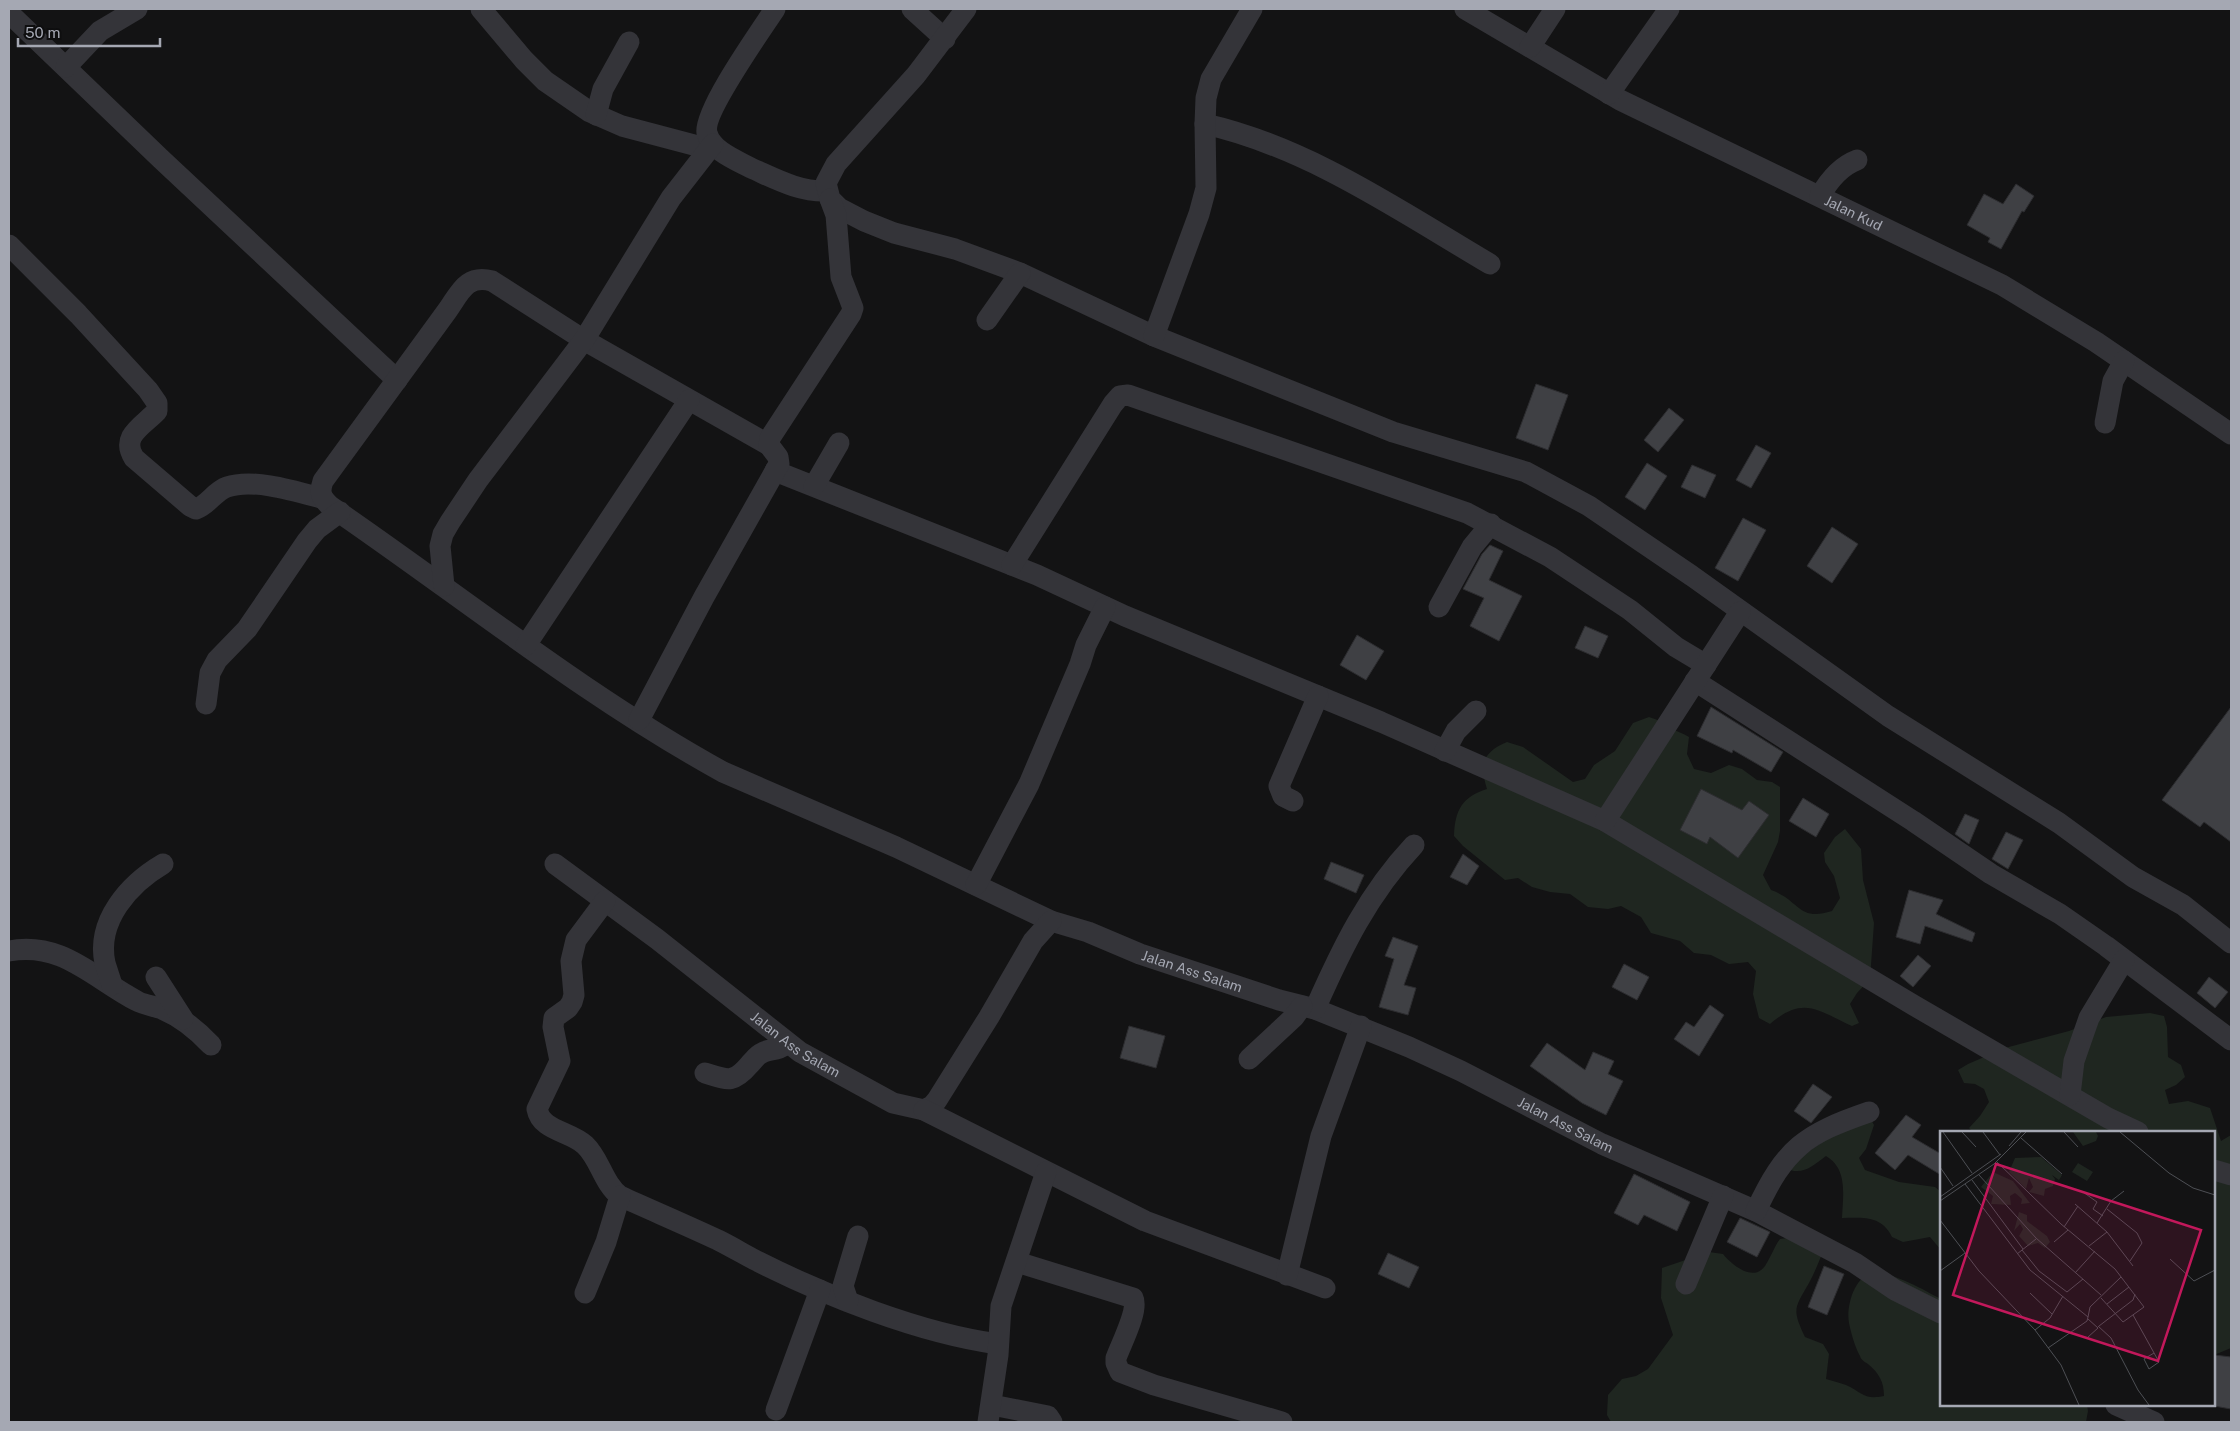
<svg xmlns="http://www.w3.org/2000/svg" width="2240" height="1431" viewBox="0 0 2240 1431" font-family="'Public Sans',sans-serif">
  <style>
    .green { fill: #1f2620 }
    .building { fill: #3f4044; stroke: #2d2d30 }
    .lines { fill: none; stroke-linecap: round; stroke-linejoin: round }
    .minor { stroke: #343439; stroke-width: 21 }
    .labels { text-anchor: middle; stroke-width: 4.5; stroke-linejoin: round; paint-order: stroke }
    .street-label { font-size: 14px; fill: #a5a8b3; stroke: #0e0e0f }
    .inset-road { fill: none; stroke: #4d4f54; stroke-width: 1 }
    .view { fill: #c2185b; fill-opacity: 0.15; stroke: #c2185b; stroke-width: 2.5 }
    .inset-edge { fill: none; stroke: #a5a8b3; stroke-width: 2.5 }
  </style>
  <rect width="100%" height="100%" fill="#131314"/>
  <!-- green -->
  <path class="green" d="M1649 717C1659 720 1663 723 1671 728 1677 732 1683 733 1689 737L1687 754 1694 769 1711 773 1729 765 1742 769 1757 780 1772 782 1780 787V831L1778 842 1763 875 1771 890C1800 900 1798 922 1832 911L1840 898 1834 876 1825 862 1824 853 1835 837 1845 829 1861 849 1863 880 1874 923 1870 979 1857 993 1850 1004 1859 1023 1852 1026C1818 1011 1804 995 1770 1024L1759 1018 1753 994 1756 971 1748 962 1729 964 1711 955 1694 953 1680 941 1651 933 1641 917 1621 906 1608 909 1588 907 1570 894 1550 892 1532 887 1518 878 1505 880 1463 846 1454 836C1455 810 1462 797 1487 789 1479 764 1483 752 1507 742L1523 747 1573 782 1585 779 1594 765 1615 751 1633 723Z
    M2150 1013 2164 1016 2167 1027 2168 1057 2181 1065 2185 1077 2176 1085 2165 1090 2169 1104 2188 1101 2210 1108 2221 1141 2231 1135V1348L2214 1355V1132H1973L1969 1128 1980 1116 1989 1102 1984 1089 1975 1084 1964 1083 1958 1070 1968 1064 2005 1048 2069 1031 2106 1017Z
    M1867 1112 1874 1125 1866 1149 1859 1158 1865 1170 1899 1182 1935 1187 1941 1192V1250L1930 1237 1903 1242 1892 1237C1881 1215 1863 1218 1842 1218 1843 1195 1848 1169 1826 1156 1811 1167 1803 1176 1784 1168Z
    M1802 1236 1822 1254C1818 1264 1814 1274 1809 1283 1794 1309 1792 1309 1805 1337L1823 1344 1829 1354 1826 1379C1833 1381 1840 1383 1846 1385 1863 1393 1864 1400 1884 1396 1884 1382 1879 1373 1868 1364 1865 1362 1861 1360 1860 1356 1855 1347 1851 1333 1849 1323 1846 1307 1854 1275 1874 1273 1893 1272 1924 1290 1941 1299V1405H2087L2088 1411 2086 1422H1611L1607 1415 1608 1395 1622 1379 1636 1376 1648 1369 1673 1335 1661 1298 1662 1268 1709 1252 1723 1254C1731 1264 1753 1283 1765 1266 1771 1257 1774 1247 1780 1239Z"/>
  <!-- building -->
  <path class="building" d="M2016 184 2034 196 2024 212 2022 211 2001 249 1988 242 1990 238 1967 225 1984 194 2003 204Z
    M1536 384 1568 395 1548 450 1516 438Z
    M1669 408 1684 420 1658 452 1644 440Z
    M1756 445 1771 453 1751 488 1736 480Z
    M1647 463 1667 476 1645 510 1625 497Z
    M1692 465 1716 475 1705 498 1681 487Z
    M1743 518 1766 530 1738 581 1715 568Z
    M1832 527 1858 544 1832 583 1807 566Z
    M1490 545 1503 551 1489 580 1522 596 1499 641 1470 626 1484 598 1463 589 1482 554Z
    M1585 626 1608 636 1598 658 1575 648Z
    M1357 635 1384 651 1366 680 1340 665Z
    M1711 707 1783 752 1771 772 1733 750 1732 753 1697 736Z
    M2231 707V842L2204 822 2200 827 2162 800Z
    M1701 789 1742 810 1749 801 1769 815 1738 858 1710 837 1707 844 1680 830Z
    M1803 798 1829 814 1816 837 1789 821Z
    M1965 814 1979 820 1969 844 1955 834Z
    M2006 832 2023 840 2008 869 1992 859Z
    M1463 854 1479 866 1467 885 1450 877Z
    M1331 862 1364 875 1356 893 1324 879Z
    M1909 890 1943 900 1936 914 1975 933 1972 942 1925 926 1920 944 1896 937Z
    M1393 937 1418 946 1404 985 1416 988 1408 1015 1379 1007 1394 959 1385 956Z
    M1918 955 1931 966 1913 987 1900 976Z
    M1624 964 1649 977 1637 1000 1612 987Z
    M2209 977 2228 992 2215 1008 2197 993Z
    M1710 1005 1724 1015 1699 1056 1674 1039 1686 1022 1694 1027Z
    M1129 1026 1165 1036 1156 1068 1120 1058Z
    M1547 1043 1585 1070 1593 1052 1614 1061 1608 1074 1623 1081 1606 1115 1582 1103 1530 1066Z
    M1813 1084 1832 1097 1811 1123 1794 1111Z
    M1906 1115 1921 1125 1912 1137 1941 1154V1175L1908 1155 1895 1170 1875 1153Z
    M1634 1174 1690 1202 1677 1231 1644 1215 1638 1225 1614 1213Z
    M1740 1218 1770 1232 1757 1257 1727 1242Z
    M1388 1253 1419 1267 1409 1288 1378 1274Z
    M1824 1266 1844 1274 1827 1315 1808 1307Z
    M2214 1355 2231 1357V1409L2214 1406Z"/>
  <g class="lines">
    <!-- minor -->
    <g class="minor">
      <path d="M481 9 524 60 545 81 590 112 622 126 709 149"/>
      <path d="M775 9C762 29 702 113 707 133 712 151 736 160 751 168 776 179 799 192 827 191"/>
      <path d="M912 9 945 39"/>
      <path d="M966 9 916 75 836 164 826 183 830 199 839 208 864 221 894 233 955 249 1020 273 1154 336 1393 432 1526 472 1589 506 1692 576 1888 716 2059 823 2133 877 2183 905 2231 943"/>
      <path id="s1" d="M1465 9 1620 100 2002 285 2096 342 2231 434"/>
      <path d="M9 13 161 159 397 380"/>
      <path d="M1530 47 1555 9"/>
      <path d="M66 67 100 31 137 9"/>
      <path d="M1609 94 1669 9"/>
      <path d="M596 115 603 89 629 42"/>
      <path d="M1205 124C1308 147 1400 211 1490 264"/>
      <path d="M1820 196C1828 182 1841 166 1857 160"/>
      <path d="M9 245 78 314 148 390 157 403V411C143 426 120 436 134 458L190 506 196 509C208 505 215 491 227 487 253 478 295 491 321 498"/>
      <path d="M987 320 1020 273"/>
      <path d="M1154 336 1199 214 1206 188 1205 124 1206 98 1211 79 1252 9"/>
      <path d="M2105 423 2113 381 2124 361"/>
      <path id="s2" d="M769 445 584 340 492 281C466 274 460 293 447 311L323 481C319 493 321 497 330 506 460 595 585 696 723 772L896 847 1051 921 1088 932 1140 954 1279 1000 1315 1009 1409 1047 1461 1071 1602 1144 1756 1211 1855 1263 1895 1290 1941 1313"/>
      <path d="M775 471 1037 575 1125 616 1381 722 1605 821 1915 1006 2108 1118 2138 1132"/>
      <path d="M814 486 839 443"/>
      <path d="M1012 565 1113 404 1120 396 1128 395 1467 513 1550 557 1630 610 1676 647 1706 665"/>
      <path d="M444 586 440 546 443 534 450 522 478 480 584 340 671 198 713 144"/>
      <path d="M1439 607 1472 547 1491 524"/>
      <path d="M526 645 689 400"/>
      <path d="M1695 681 1913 821 1991 874 2060 914 2106 946 2231 1040"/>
      <path d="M206 704 210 673 217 660 247 629 307 541 317 529 340 512"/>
      <path d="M639 720 704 597 779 464 778 457 769 445 770 438 851 314 853 308 841 277 836 215 830 199"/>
      <path d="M1445 751 1456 731 1476 711"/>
      <path d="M1293 801 1283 796 1279 786 1318 696"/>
      <path d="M1605 821 1740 612"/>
      <path id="s3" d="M555 864 657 939 800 1052 893 1103 924 1110 932 1106 937 1100 989 1017 1033 941 1051 921"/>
      <path d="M976 885 1029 784 1080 664 1086 645 1105 607"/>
      <path d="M605 901 576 940 571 961 574 995 572 1002 568 1008 554 1018 553 1027 560 1061 537 1109C541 1131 570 1131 585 1145 600 1159 603 1183 620 1196 653 1211 686 1225 718 1240 730 1246 742 1253 755 1260 826 1296 919 1333 998 1344"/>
      <path d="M9 951C62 941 93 978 137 1001 144 1005 154 1006 162 1009 181 1017 197 1030 211 1045"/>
      <path d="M156 977 183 1019"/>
      <path d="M112 985C110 978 107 970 105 963 96 921 129 884 163 864"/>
      <path d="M1315 1009C1342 948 1368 894 1414 845"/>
      <path d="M1249 1059 1294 1017 1302 1006"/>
      <path d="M705 1073C728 1080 733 1084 750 1064 754 1060 757 1055 762 1053 771 1047 777 1053 787 1043"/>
      <path d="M2070 1095 2074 1061 2089 1018 2124 960"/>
      <path d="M924 1110 1145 1221 1325 1288"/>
      <path d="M2214 1170 2231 1175"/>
      <path d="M1756 1211C1785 1148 1805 1134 1869 1112"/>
      <path d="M1017 1262 1133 1298C1139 1310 1121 1344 1116 1358V1363L1120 1372 1154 1385 1282 1422"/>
      <path d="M1287 1275 1321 1136 1361 1026"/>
      <path d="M1686 1284 1723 1196"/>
      <path d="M585 1293 606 1242 620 1196"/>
      <path d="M848 1301 843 1286 858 1236"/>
      <path d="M992 1405 1048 1416 1052 1422"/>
      <path d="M2116 1405 2154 1422"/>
      <path d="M776 1410 820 1290"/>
      <path d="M988 1422 998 1355 1001 1306 1046 1172"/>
    </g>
  </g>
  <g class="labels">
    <!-- street labels -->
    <g class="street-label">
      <text dy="5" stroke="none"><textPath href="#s1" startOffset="439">Jalan Kud</textPath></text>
      <text dy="5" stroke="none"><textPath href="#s2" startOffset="1605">Jalan Ass Salam</textPath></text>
      <text dy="5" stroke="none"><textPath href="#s3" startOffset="301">Jalan Ass Salam</textPath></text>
      <text dy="5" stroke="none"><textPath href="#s2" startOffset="2010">Jalan Ass Salam</textPath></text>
    </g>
  </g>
  <!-- overview -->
  <g transform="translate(1940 1131)">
    <rect width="275" height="275" fill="#131314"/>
    <path d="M133 1H156L158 5 156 10 143 15ZM101 26 122 44 119 49 112 44 115 48 113 55 105 58 104 65 89 61 93 56 89 47 86 58 69 41 75 27ZM138 32 153 41 147 50 132 41ZM53 41 73 50 90 72 81 73 82 68 75 62 70 65 71 74 51 73 53 65 41 56ZM79 81 87 84V90L107 105 110 111 105 117 98 112 88 115 79 105 83 98 80 93 74 100Z" fill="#1f2620"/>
    <path class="inset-road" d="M3 1 32 42M22 1 36 16M43 1 60 24M124 1 138 16M180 1 229 42 253 57 275 64M81 7 122 43M69 15 81 1M57 31 121 93 175 138 204 176 183 191 161 167M0 36 13 55M39 44 96 107 161 164M32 49 83 118M25 53 90 139 148 186 147 190 108 217M143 61 157 71 153 78 163 85M0 66 61 23M0 70 54 33 86 1M135 73 167 101M167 78 197 102 202 112 190 130M0 89 39 140 95 199 121 234 139 274M157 92 171 70 184 60M124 96 138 75M114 111 128 99M149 115 167 101 193 135M82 119 99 140 127 161 143 148M77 123 96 108M230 128 254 150 275 139M0 140 25 122M135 142 155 120M90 162 112 183M167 173 189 156M193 184 208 211 219 231 209 238 204 228 214 222M148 186 150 176 181 146M158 195 171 207 198 259 209 274M159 195 193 169 195 163M95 199 110 187 123 165M148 206 158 197 148 188"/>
    <path class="view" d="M56 33 261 99 218 230 13 164Z"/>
    <rect width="275" height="275" class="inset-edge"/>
  </g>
  <!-- border -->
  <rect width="2240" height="1431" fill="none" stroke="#a5a8b3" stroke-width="20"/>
  <!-- scale -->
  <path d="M18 38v8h142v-8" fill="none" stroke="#a5a8b3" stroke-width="2.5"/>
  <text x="25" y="38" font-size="15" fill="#a5a8b3" stroke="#0e0e0f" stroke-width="4" paint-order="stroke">50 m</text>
</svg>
